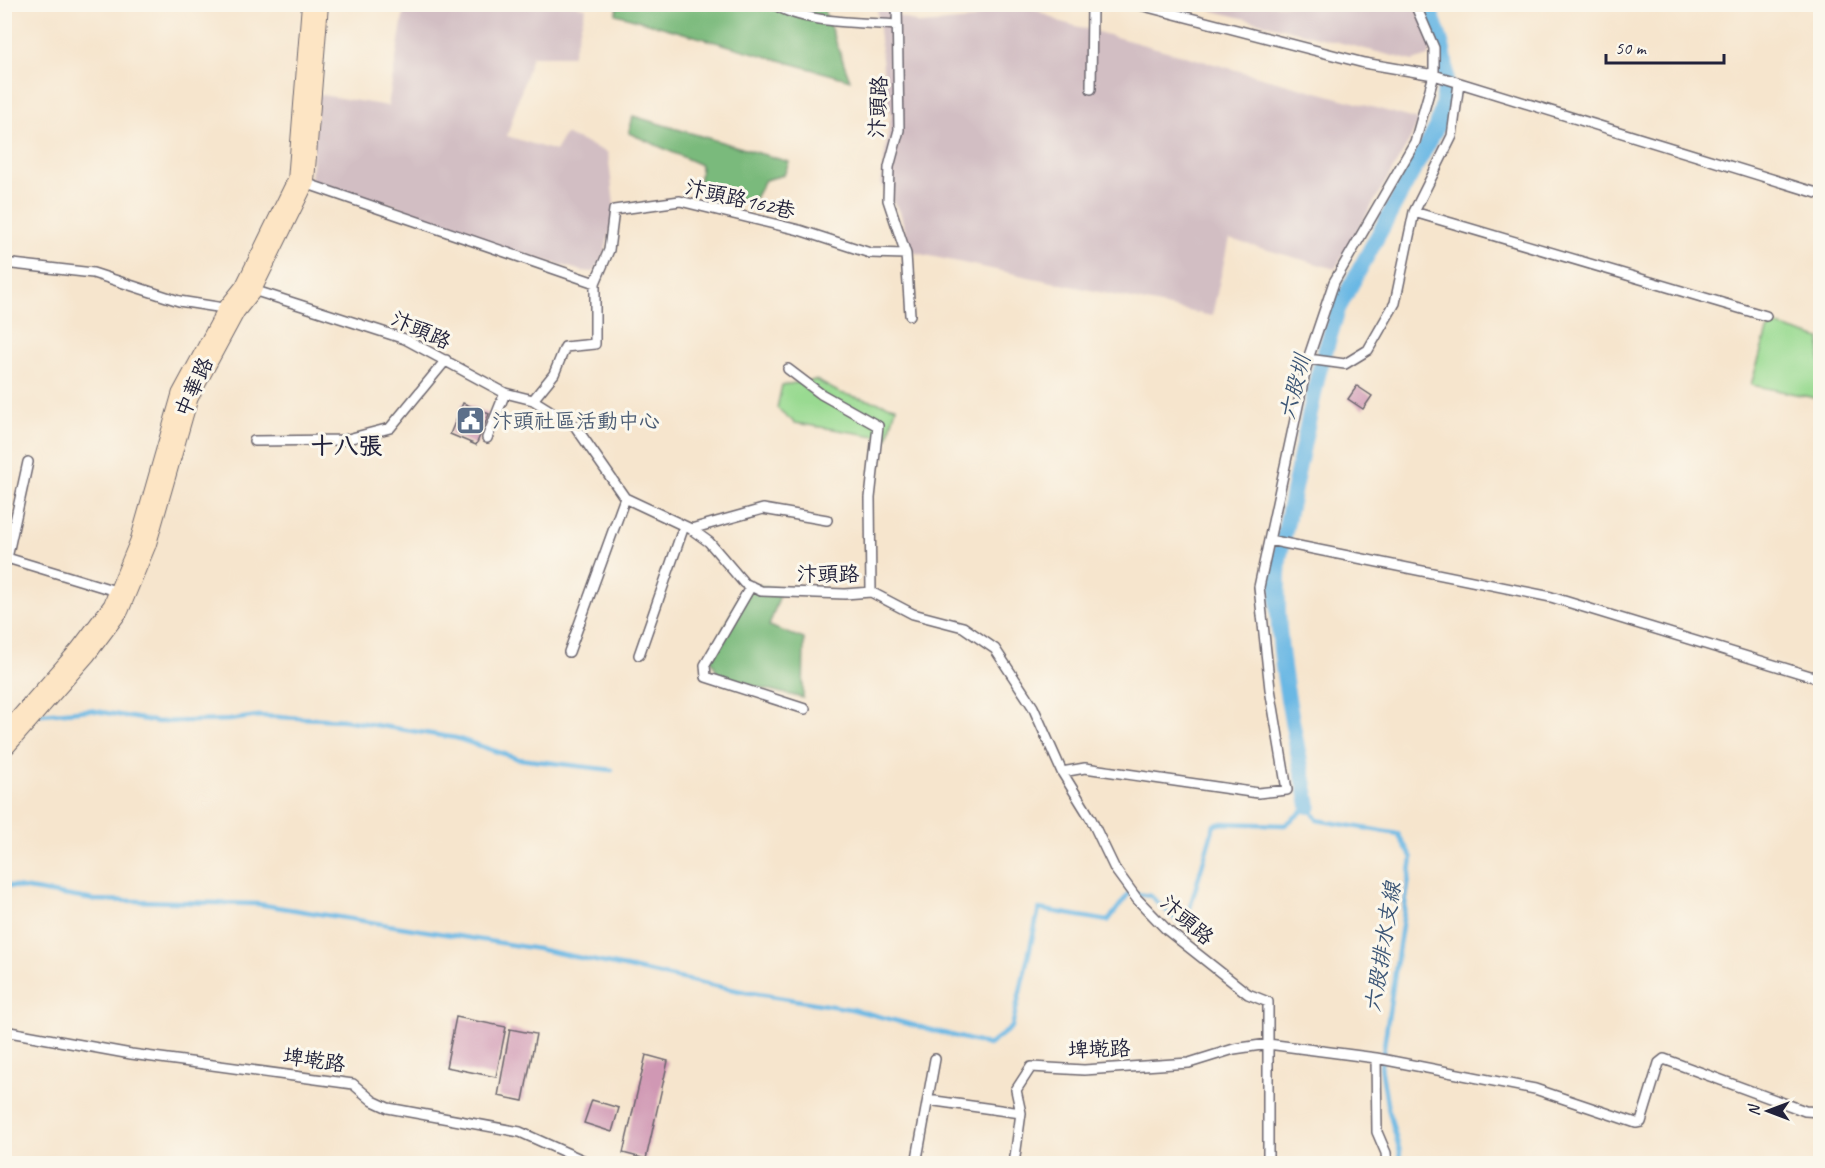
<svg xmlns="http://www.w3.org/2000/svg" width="1825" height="1168" viewBox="0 0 1825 1168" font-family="Caveat,'LXGW WenKai TC',sans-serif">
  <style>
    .industrial { fill: #d2bec3 }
    .green { fill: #99da91; stroke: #5e7e66; stroke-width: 1.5 }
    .forest { fill: #7aba7b; stroke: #4e6e5b; stroke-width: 1.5 }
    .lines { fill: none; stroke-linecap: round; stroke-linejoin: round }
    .stream { stroke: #6bb8e4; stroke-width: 4.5 }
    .canal { stroke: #6bb8e4; stroke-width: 16 }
    .building { fill: #d098b4 }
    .lane-casing { stroke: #6c666e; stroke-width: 12 }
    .secondary-casing { stroke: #6c666e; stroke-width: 28 }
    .lane { stroke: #fff; stroke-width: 9 }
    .secondary { stroke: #fde5c4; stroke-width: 26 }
    .labels { text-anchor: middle; stroke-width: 6; stroke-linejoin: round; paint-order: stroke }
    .street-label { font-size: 21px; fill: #22223b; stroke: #fbf7ec }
    .service-label { font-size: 21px; fill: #4e5e75; stroke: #fbf7ec; text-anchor: start }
    .water-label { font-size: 22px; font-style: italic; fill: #3c5676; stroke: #fbf7ec }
    .quarter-label { font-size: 24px; font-weight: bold; fill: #22223b; stroke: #fbf7ec }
  </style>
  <rect width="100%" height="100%" fill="#fbf7ec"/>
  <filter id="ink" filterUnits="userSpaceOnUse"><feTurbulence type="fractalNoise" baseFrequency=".0167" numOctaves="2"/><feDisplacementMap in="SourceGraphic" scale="12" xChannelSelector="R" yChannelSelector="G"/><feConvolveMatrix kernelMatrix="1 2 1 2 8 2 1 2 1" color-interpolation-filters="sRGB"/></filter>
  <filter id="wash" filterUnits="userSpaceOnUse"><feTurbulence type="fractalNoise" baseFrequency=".008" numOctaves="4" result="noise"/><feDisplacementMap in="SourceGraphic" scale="24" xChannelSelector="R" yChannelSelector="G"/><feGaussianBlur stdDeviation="1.35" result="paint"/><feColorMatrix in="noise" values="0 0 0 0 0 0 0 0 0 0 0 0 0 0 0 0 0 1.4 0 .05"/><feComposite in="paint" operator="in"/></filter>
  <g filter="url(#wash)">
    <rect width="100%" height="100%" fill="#f6e5cd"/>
    <!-- industrial -->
    <path class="industrial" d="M570 4 586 8 572 56H532L507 136 555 151 565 134 608 153 615 213 604 254 594 272 582 271 474 240 395 205 311 183 316 94 388 106 405 5Z
      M1000 5H1026L1061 22 1419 120 1410 140 1335 269 1229 239 1212 316 911 252 900 212 880 183 891 115 886 99 877 8 920 24 971 20Z
      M1190 5H1416L1435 42 1428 56 1413 61Z"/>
    <!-- green -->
    <path class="green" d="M1775 325 1820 339V399L1751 385 1767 331Z
      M816 380 840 393 896 407 888 438 795 423 777 408 782 385Z"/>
    <!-- forest -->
    <path class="forest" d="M618 4 822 5 850 80 616 14Z
      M633 116 789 162 784 175 765 180 753 202 699 189 701 165 629 133Z
      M746 583 782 589 769 626 804 639 803 698 720 678 710 657Z"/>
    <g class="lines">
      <!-- stream -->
      <path class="stream" d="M41 714 90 710 158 722 229 720 258 716 344 720 456 738 519 759 612 770
        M4 885 94 900 258 904 538 949 745 992 851 1009 989 1045 1012 1027 1039 909 1108 921 1129 893 1151 896 1178 922 1186 921 1214 825 1223 823 1285 825 1309 806 1317 820 1398 834 1412 858 1381 1066 1387 1104 1400 1152 1398 1164"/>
      <!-- canal -->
      <path class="canal" d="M1309 806C1293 725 1272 642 1279 559L1318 375 1338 309 1437 127C1452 73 1448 56 1427 4"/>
    </g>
    <g id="blocks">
      <!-- building -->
      <path class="building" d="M1357 386 1372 396 1363 409 1348 399Z
        M463 403 489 414 476 445 450 434Z
        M456 1017 506 1027 496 1077 446 1067Z
        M510 1029 536 1034 523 1101 498 1096Z
        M646 1055 668 1061 646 1159 623 1153Z
        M592 1100 619 1108 612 1132 584 1123Z"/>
    </g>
  </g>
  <g filter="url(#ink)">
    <use href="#blocks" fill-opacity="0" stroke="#6c666e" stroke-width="1.5"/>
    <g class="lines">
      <defs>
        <path id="lane" d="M774 4C804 24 862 22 897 25
          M897 4 899 130 889 167 888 200 906 254 910 315
          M1136 4 1364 63 1434 75 1820 194
          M1091 89 1092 4
          M302 182 595 283
          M1414 212 1766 316
          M4 263 93 273 179 301 230 309
          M250 289 405 339 505 393 533 400 575 426 625 498 691 529 709 542 744 583 761 591 845 594 871 592 913 614 963 627 995 649 1033 707 1062 772 1091 819 1115 869 1137 899 1167 930 1248 994 1268 1002V1164
          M1308 359 1345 364 1368 350 1395 303 1414 212 1452 136 1459 83
          M788 369 821 394 878 426 870 498 871 592
          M533 400 554 374 565 347 595 344V283L609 250 614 210 680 201 799 230 870 253 906 254
          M487 438 505 393
          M254 441 344 440 390 428 446 360
          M28 462 7 558 119 592
          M691 529 763 509 827 520
          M1269 540 1551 597 1820 679
          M751 586 705 665 706 677 805 709
          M569 652 625 498
          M639 655 684 526
          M1062 772 1085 768 1258 793 1287 790 1270 689 1259 587 1308 359 1334 282 1415 142 1434 75V48L1415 4
          M4 1031 131 1054 353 1084 373 1101 388 1108 520 1132 587 1162 605 1164
          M1376 1058 1535 1089 1636 1123 1641 1122 1659 1063 1664 1059 1805 1111 1820 1112
          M928 1100 1021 1113
          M916 1164 935 1059
          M1014 1164 1021 1113 1016 1090 1031 1067 1084 1070 1189 1063 1234 1049 1268 1044 1376 1058 1377 1132 1386 1153 1387 1164"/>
        <path id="secondary" d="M4 742 83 652 116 608 143 543 185 396 232 309 248 289 301 181 315 4"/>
      </defs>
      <!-- lane casing -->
      <use href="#lane" class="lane-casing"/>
      <!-- secondary casing -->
      <use href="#secondary" class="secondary-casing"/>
      <!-- lane -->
      <use href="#lane" class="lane"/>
      <!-- secondary -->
      <use href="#secondary" class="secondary"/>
    </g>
  </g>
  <!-- icons -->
  <defs>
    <symbol id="civic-square" viewBox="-11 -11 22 22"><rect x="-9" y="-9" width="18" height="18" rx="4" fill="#5c6f8a" stroke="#fbf7ec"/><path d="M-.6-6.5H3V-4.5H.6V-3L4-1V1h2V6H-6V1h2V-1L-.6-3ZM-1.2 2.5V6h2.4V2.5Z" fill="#fff"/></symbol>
  </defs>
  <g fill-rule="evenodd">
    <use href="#civic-square" x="454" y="404" width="33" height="33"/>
  </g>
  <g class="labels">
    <!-- street labels -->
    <g class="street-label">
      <text transform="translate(878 107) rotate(-87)" y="7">汴頭路</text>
      <text transform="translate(740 199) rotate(13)" y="7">汴頭路162巷</text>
      <text transform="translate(421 330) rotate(24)" y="7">汴頭路</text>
      <text transform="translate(194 387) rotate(-66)" y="7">中華路</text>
      <text x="828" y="581">汴頭路</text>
      <text transform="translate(1187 920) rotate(41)" y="7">汴頭路</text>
      <text transform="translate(1099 1049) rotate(-2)" y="7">埤墘路</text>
      <text transform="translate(314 1060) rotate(8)" y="7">埤墘路</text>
    </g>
    <!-- service labels -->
    <g class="service-label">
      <text x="492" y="428">汴頭社區活動中心</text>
    </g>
    <!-- water labels -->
    <g class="water-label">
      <text transform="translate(1294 387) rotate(-76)" y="8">六股圳</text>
      <text transform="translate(1382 947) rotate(-81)" y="8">六股排水支線</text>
    </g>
    <!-- quarter labels -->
    <g class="quarter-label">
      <text x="346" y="454">十八張</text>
    </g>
  </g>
  <!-- margin -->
  <rect width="1825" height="1168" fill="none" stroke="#fbf7ec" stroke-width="24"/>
  <!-- north arrow -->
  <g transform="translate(1768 1111) rotate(270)" stroke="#fbf7ec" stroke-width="4.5" paint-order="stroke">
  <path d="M0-4.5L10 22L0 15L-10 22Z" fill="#22223b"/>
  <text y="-9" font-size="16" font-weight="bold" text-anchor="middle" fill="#22223b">N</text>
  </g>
  <!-- scale -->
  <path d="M1606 54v9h118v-9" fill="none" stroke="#22223b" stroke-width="3"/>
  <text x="1615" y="54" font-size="18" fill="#22223b" stroke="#fbf7ec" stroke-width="4.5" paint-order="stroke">50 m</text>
</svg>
